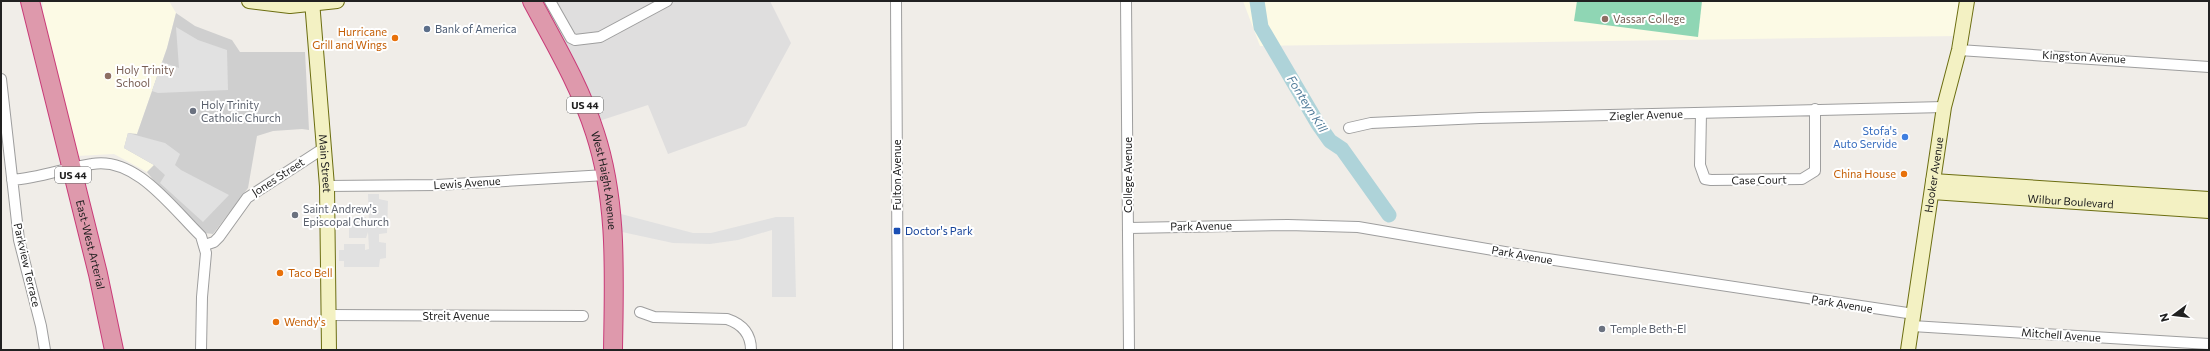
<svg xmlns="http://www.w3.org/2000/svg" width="2210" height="351" viewBox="0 0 2210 351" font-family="Commissioner,sans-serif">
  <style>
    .residential { fill: #dfdede }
    .education { fill: #fcfae5 }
    .religious { fill: #cfcfcf }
    .pitch { fill: #8fd6b4 }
    .parking { fill: #e1e1e1 }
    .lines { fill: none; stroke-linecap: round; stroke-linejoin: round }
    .river { stroke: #aed3d9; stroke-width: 15 }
    .street-casing { stroke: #9e9e9e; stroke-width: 12 }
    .secondary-casing { stroke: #6c6e11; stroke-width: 16 }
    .highway-casing { stroke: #c93b78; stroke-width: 20 }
    .street { stroke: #fff; stroke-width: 10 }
    .secondary { stroke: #f3f1c3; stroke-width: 14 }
    .highway { stroke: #de99ac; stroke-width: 18 }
    .education-dot { fill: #8d6e63; stroke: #fff; stroke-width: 1.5 }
    .service-dot { fill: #5c6f8a; stroke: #fff; stroke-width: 1.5 }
    .food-dot { fill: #e8710a; stroke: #fff; stroke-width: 1.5 }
    .worship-dot { fill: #6b7280; stroke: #fff; stroke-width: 1.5 }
    .shop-dot { fill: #3f7fe0; stroke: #fff; stroke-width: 1.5 }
    .transit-dot { fill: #1a4fb4; stroke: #fff; stroke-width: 1.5 }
    .labels { text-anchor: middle; stroke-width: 4; stroke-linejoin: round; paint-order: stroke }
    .shield { fill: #fff; stroke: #646464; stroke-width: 1 }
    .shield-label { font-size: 10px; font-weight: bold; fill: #212121 }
    .education-label { font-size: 11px; fill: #785e54; stroke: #fff; text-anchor: start }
    .service-label { font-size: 11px; fill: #4e5e75; stroke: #fff; text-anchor: start }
    .food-label { font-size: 11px; fill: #c56008; stroke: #fff; text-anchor: end }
    .street-label { font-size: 11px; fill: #212121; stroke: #fff }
    .worship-label { font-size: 11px; fill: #5b616d; stroke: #fff; text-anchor: start }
    .shop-label { font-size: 11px; fill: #366cbe; stroke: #fff; text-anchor: end }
    .transit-label { font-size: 11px; fill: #164399; stroke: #fff; text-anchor: start }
    .water-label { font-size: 12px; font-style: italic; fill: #4f7a98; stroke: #fff }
  </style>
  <rect width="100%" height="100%" fill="#f0ede8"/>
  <!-- residential -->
  <path class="residential" d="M541 1H770L791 43 746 126 668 154 648 105 599 121Z"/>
  <!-- education -->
  <path class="education" d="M43 1H169L176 13 167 48 137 134 154 165 147 172 114 154 77 156 43 14Z
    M1243 1H1963L1958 36 1260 46Z"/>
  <!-- religious -->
  <path class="religious" d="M176 13 195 26 232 40 240 52H305L309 130 302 129 273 131 257 136 248 188 213 234 205 233 169 200 147 172 154 165 124 148 128 133 137 134 167 48Z"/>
  <!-- pitch -->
  <path class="pitch" d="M1577 1H1702L1698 37 1574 21Z"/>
  <!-- parking -->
  <path class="parking" d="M176 27 198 40 227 50 228 90 158 93 152 91 162 62 179 68Z
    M128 133 165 143 180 154 175 165 181 170 229 195 203 222 160 183 165 175 154 165 124 148Z
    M368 194H379V199L388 201 387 233 379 234V242L386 243V258L380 259 379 267H344V261H339V250H344V244H365V250L369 249 368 232 366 238H349V224L355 222 356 217H366V223L369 222Z
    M621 214 693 233H711L776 217H794L796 297H772V230L738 240 710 244 673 243 622 232Z"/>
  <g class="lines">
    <!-- river -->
    <path class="river" d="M1257 1 1261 27 1318 124 1330 141 1342 149 1389 215"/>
    <defs>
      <path id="street" d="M550 1 571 38 575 40 600 37 667 1
        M896 1 898 350
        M1126 1 1129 350
        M1959 50 2209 67
        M1 79 19 240 41 326 45 350
        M1701 113 1700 165 1705 179 1711 180 1802 179 1815 171V109
        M1349 128 1371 123 1480 118 1944 107
        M12 180C39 178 65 168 92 164 136 156 172 208 201 236L206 253 202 297 201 350
        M327 186 437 185 606 175
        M1129 228 1288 225 1358 227 1528 256 1914 314
        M205 245 214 242 219 237 247 198 324 148
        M640 312 654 317 727 319C742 324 751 334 751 350
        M328 315 583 316
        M1912 326 2209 344"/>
      <g id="secondary">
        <path d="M249 1 290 6 337 1"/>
        <path id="s1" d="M312 1 327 186 329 350"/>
        <path d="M1933 181 2209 199"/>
        <path id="s2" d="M1932 192 2209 211"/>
        <path id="s3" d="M1908 350 1944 107 1959 50 1967 1"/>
      </g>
      <g id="highway">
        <path id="s4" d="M30 1 98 274 114 350"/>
        <path id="s5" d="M532 1C555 44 580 86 595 133 618 203 614 277 613 350"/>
      </g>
    </defs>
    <!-- street casing -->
    <use href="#street" class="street-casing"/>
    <!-- secondary casing -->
    <use href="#secondary" class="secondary-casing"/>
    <!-- highway casing -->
    <use href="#highway" class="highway-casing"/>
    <!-- street -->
    <use href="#street" class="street"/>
    <!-- secondary -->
    <use href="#secondary" class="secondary"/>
    <!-- highway -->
    <use href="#highway" class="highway"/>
  </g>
  <!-- markers -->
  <g class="education-dot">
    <circle cx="1605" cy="19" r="4"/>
    <circle cx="108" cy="76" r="4"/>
  </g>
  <circle class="service-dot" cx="427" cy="29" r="4"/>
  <g class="food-dot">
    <circle cx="395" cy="38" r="4"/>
    <circle cx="1904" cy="174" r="4"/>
    <circle cx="280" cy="273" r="4"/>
    <circle cx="276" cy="322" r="4"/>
  </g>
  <g class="worship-dot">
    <circle cx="193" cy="111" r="4"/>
    <circle cx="295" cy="215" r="4"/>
    <circle cx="1602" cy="329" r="4"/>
  </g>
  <circle class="shop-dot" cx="1905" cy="137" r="4"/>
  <rect class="transit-dot" x="893" y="227" width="8" height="8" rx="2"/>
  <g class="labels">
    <!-- shield labels -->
    <g class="shield">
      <rect x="567" y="97" width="36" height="16" rx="3"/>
      <rect x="55" y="167" width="36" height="16" rx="3"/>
    </g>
    <g class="shield-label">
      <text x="585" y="109">US 44</text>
      <text x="73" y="179">US 44</text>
    </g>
    <!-- education labels -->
    <g class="education-label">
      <text x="1613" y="23">Vassar College</text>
      <text x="116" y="74">Holy Trinity<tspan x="116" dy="13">School</tspan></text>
    </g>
    <!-- service labels -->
    <g class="service-label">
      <text x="435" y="33">Bank of America</text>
    </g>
    <!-- food labels -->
    <g class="food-label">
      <text x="387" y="36">Hurricane<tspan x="387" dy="13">Grill and Wings</tspan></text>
      <text x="1896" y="178">China House</text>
      <text x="288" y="277" text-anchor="start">Taco Bell</text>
      <text x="284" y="326" text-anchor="start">Wendy's</text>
    </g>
    <!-- street labels -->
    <g class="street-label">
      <text transform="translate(2084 57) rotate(3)" y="4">Kingston Avenue</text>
      <text transform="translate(1646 115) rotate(-2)" y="4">Ziegler Avenue</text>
      <text dy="4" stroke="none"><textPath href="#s1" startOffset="163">Main Street</textPath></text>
      <text transform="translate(897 175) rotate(-90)" y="4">Fulton Avenue</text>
      <text transform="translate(1128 175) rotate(-90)" y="4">College Avenue</text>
      <text dy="4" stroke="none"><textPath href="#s3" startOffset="177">Hooker Avenue</textPath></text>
      <text transform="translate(278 177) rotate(-33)" y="4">Jones Street</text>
      <text dy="4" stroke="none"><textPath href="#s5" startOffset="195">West Haight Avenue</textPath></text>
      <text transform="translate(1759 180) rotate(-1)" y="4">Case Court</text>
      <text transform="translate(467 183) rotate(-4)" y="4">Lewis Avenue</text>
      <text dy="4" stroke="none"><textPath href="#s2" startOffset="139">Wilbur Boulevard</textPath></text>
      <text transform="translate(1201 226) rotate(-1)" y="4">Park Avenue</text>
      <text dy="4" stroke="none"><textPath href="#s4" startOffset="251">East-West Arterial</textPath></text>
      <text transform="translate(1522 255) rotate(10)" y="4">Park Avenue</text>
      <text transform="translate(27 265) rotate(77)" y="4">Parkview Terrace</text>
      <text transform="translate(1842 304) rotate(9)" y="4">Park Avenue</text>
      <text x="456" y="320">Streit Avenue</text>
      <text transform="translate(2061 335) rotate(4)" y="4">Mitchell Avenue</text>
    </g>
    <!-- worship labels -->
    <g class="worship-label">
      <text x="201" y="109">Holy Trinity<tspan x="201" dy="13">Catholic Church</tspan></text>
      <text x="303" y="213">Saint Andrew's<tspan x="303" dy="13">Episcopal Church</tspan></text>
      <text x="1610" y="333">Temple Beth-El</text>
    </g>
    <!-- shop labels -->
    <g class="shop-label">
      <text x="1897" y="135">Stofa's<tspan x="1897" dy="13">Auto Servide</tspan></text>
    </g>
    <!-- transit labels -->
    <g class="transit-label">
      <text x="905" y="235">Doctor's Park</text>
    </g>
    <!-- water labels -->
    <g class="water-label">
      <text transform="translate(1307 104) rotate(58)" y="4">Fonteyn Kill</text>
    </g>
  </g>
  <!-- border -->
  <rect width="2210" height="351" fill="none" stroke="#212121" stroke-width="4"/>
  <!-- north arrow -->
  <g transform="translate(2174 315) rotate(255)" stroke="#ffffff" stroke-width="3" paint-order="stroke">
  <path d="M0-3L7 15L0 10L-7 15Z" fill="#212121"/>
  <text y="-6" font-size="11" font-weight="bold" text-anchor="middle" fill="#212121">N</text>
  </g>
</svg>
